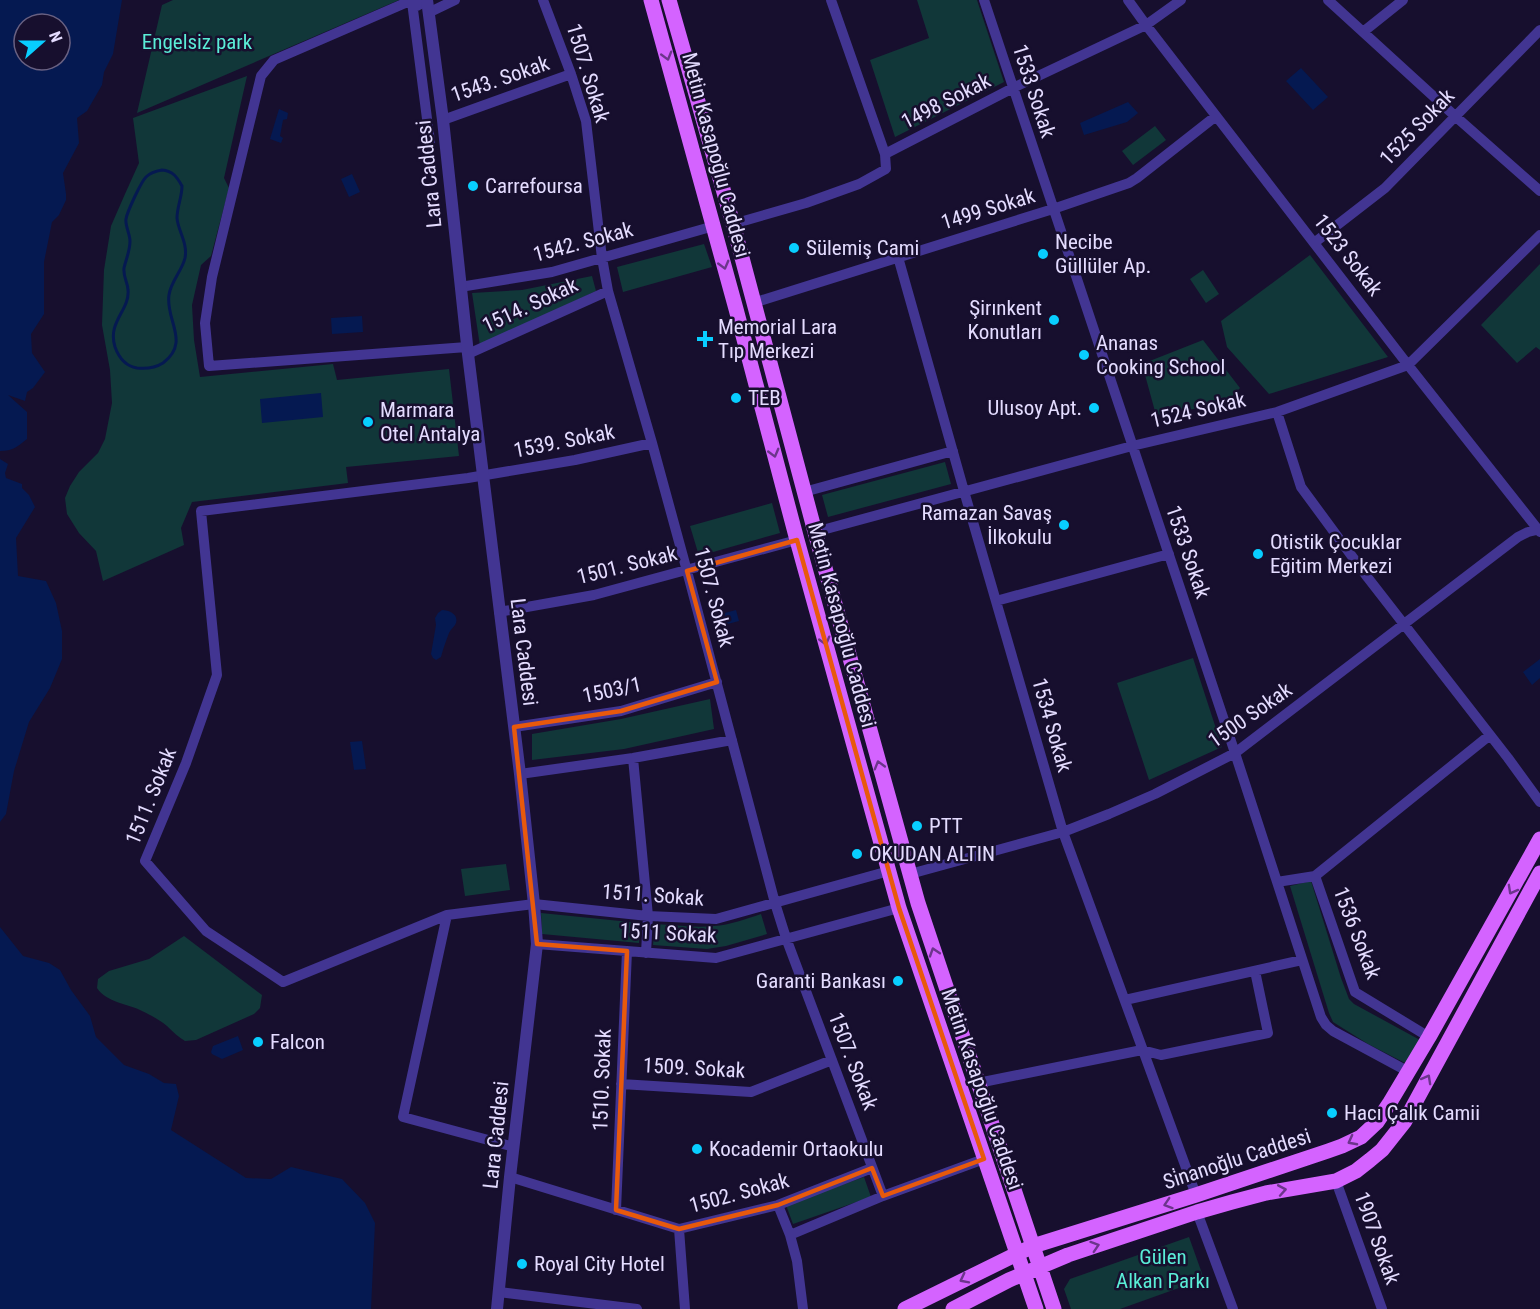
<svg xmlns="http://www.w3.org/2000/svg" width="1540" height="1309" viewBox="0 0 1540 1309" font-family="'Roboto Condensed',sans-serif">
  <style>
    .green { fill: #113739 }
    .water { fill: #051951; fill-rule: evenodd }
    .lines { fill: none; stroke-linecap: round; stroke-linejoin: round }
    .stream { stroke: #051951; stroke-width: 3 }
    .minor { stroke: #423592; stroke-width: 10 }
    .tertiary { stroke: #423592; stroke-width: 12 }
    .primary { stroke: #d463ff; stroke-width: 15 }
    .oneway { stroke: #6c358c }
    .marked { fill: none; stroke: #e8590c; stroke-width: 4.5; stroke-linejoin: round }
    .poi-dot { fill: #08ceff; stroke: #170f2e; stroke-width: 2 }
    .labels { text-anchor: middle; stroke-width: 5; stroke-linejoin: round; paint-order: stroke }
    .park-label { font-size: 21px; fill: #5aedd7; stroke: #170f2e }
    .street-label { font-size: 21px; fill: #e4dcff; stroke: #170f2e }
    .poi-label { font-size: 21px; fill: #e4dcff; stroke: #170f2e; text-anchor: start }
  </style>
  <rect width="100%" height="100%" fill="#170f2e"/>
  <!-- green -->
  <path class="green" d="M173 0H399L137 113 162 5Z
    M917 0H977L1004 82 895 137 870 60 929 38Z
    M247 76 224 178 229 188 211 256 201 265 192 305 194 340 200 377 333 364 337 380 449 369 459 456 346 467 348 483 192 502 181 528 184 545 103 581 96 551 79 533 67 514 65 498 70 486 79 472 98 453 105 439 112 403 110 370 102 325 104 270 111 226 125 194 139 163 133 118Z
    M1155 126 1166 140 1133 165 1122 151Z
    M704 244 712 267 623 292 617 267Z
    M1310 255 1388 357 1269 394 1227 347 1221 321Z
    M1540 264V350L1536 347 1517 363 1481 325Z
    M1203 270 1219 294 1206 303 1190 279Z
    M592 276 596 291 480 346 472 293 522 290Z
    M1203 340 1240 388 1225 404 1156 415 1142 364Z
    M945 462 951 484 828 517 822 495Z
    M772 503 780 533 699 556 690 526Z
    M1193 658 1222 747 1149 780 1117 683Z
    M710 699 714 729 624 749 532 760V734L621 719Z
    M506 864 510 890 465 896 461 869Z
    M1311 881 1341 978 1349 999 1354 1004 1420 1040 1407 1064 1368 1044 1333 1022 1329 1013 1290 886Z
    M541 913 640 923 639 943 542 934Z
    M761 914 767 934 726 946 707 949 653 945 655 924C675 925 694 928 714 926 730 925 746 919 761 914Z
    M184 936 262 995 260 1008 254 1014 196 1040 185 1041C178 1037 173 1032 167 1026 160 1020 150 1015 142 1011 127 1003 107 1003 97 988L98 979 109 971 149 959Z
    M864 1177 871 1197 793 1224 786 1205Z
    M1189 1237 1204 1279 1120 1309H1071L1064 1289 1070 1279Z"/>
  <!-- water -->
  <path class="water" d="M0 0H122L113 54 104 72 102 85 87 111 77 118 79 143 63 173 66 194V200L59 215 52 222 44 262V314L31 334 32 353 45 372 33 388 27 392 25 401 8 395 27 412V439C17 447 13 451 0 451ZM24 24H60V60H24Z
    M1301 68 1328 97 1313 110 1286 81Z
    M1128 102 1138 113 1127 122 1084 135 1080 123Z
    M279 109 288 113 287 119 283 120 280 136 283 138 281 143 270 139Z
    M352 174 360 192 349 197 341 179Z
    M362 316 363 332 332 334 331 318Z
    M321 393 323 417 262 423 260 399Z
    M0 459 8 464 5 473 6 478 22 484V488L29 495 35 507 16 538 18 576 46 581 56 603 62 631V659L50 688 29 722 14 771 6 814 0 822Z
    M442 610C451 610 460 616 455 625 453 628 450 630 449 633 446 641 443 649 441 657L436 660 433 658 431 654 436 625 435 618 438 613Z
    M736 610 739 621 720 626 717 615Z
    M1540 659V678L1532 685 1523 672Z
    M362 741 366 769 354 770 350 742Z
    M0 927 23 956 49 963 60 970 71 990 90 1016 96 1037 124 1065 149 1074 164 1083 176 1084 179 1096 171 1130 246 1178 271 1179 291 1167 342 1179 365 1203 375 1223 371 1309H0Z
    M238 1036 243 1050 222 1059 212 1054 211 1052 213 1046Z"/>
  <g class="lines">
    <!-- stream -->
    <path class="stream" d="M162 170C173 171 177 177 182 186 182 197 177 207 177 218 178 231 188 243 185 258 182 271 171 281 169 295 165 320 191 342 163 363 155 368 146 369 137 368 125 366 119 358 115 347 107 322 130 310 128 290 128 282 123 278 124 268 126 259 130 251 130 241 130 234 125 226 126 219 127 212 141 182 146 177 150 173 156 171 162 170Z"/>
    <!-- minor -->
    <path class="minor" d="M427 0 417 6 410 1 274 60 261 76 212 277 205 323 209 366 467 347
      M543 0 571 74 586 121 602 258 608 291 652 443 687 571 775 903 786 938 883 1196
      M831 0 885 154
      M984 0 1235 753 1321 1017 1326 1025 1333 1031 1409 1072
      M1128 0 1146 25 1408 365 1540 532
      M1328 0 1455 116 1540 191
      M412 2 430 142
      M428 13 455 0
      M1363 32 1403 0
      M443 120 571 74
      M733 224 806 203 859 184 886 169 885 154 1013 88 1146 25 1181 0
      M1314 243 1385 188 1540 30
      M898 257 964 491 1063 832 1196 1195
      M460 287 552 272 714 226
      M753 303 1053 209 1129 183 1137 178 1216 116
      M468 354 608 291
      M1277 412 1301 487 1368 578 1508 758 1540 802
      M652 443 575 460 468 478 201 511 217 675 186 763 145 861 206 931 283 982 447 915 534 904 648 916 716 919 889 871
      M804 492 953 451
      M815 532 1132 446 1277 412 1408 365 1540 235
      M996 601 1169 554
      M499 612 594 595 797 540
      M514 727 621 711 717 682
      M633 758 648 916 646 953
      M520 774 633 758 732 740
      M910 874 1063 832 1109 814 1155 794 1235 753 1518 537 1528 532 1540 529
      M1315 876 1355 992 1429 1037
      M1277 882 1315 876 1490 735
      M447 915 403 1117 514 1147
      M537 944 716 958 899 908
      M1125 1000 1302 960
      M978 1083 1142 1050 1161 1055 1268 1033 1255 971
      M621 1084 751 1092 832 1060
      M510 1177 679 1229 778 1205 872 1168
      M1336 1181 1382 1309
      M778 1205 790 1235 797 1261 803 1309
      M616 1210 627 951
      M1197 1212 1233 1309
      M679 1229 685 1309
      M790 1235 883 1196 984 1159
      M499 1292 637 1309"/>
    <!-- tertiary -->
    <path class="tertiary" d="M427 0 443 120 468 354 520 774 534 904 537 944 510 1177 497 1309"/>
    <!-- primary -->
    <path class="primary" d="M651 0 736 309 797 540 899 908 1036 1309
      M669 0 733 224 815 532 918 903 1054 1309
      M905 1309 1033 1246 1196 1195 1328 1151 1342 1146 1361 1137 1377 1122 1389 1104 1429 1037 1540 839
      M953 1309 1009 1280 1068 1255 1197 1212 1232 1202 1266 1193 1336 1181 1356 1171 1370 1160 1382 1150 1405 1121 1540 873"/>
  </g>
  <!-- one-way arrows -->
  <defs><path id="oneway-chevron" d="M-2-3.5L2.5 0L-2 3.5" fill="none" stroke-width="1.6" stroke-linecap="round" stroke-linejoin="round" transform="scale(1.5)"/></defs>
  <g class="oneway">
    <use href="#oneway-chevron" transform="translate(667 56) rotate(74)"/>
    <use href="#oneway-chevron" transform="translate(724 265) rotate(75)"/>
    <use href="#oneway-chevron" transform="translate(774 453) rotate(75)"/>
    <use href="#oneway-chevron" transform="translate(825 641) rotate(74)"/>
    <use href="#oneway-chevron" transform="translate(879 765) rotate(-106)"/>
    <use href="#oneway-chevron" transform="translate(1512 890) rotate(119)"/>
    <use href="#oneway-chevron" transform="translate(934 952) rotate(-108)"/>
    <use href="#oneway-chevron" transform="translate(1427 1079) rotate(-61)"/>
    <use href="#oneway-chevron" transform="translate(1352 1141) rotate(152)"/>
    <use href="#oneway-chevron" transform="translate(1282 1190) rotate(-10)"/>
    <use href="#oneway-chevron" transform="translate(1168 1204) rotate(162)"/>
    <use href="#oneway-chevron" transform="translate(1095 1246) rotate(-18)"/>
    <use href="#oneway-chevron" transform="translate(964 1279) rotate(153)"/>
  </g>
  <!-- marked area -->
  <path class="marked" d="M797 540 899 908 984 1159 883 1196 872 1168 778 1205 679 1229 616 1210 627 951 537 944 514 727 621 711 717 682 687 571Z"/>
  <!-- markers -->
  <g class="poi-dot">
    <circle cx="473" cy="186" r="6"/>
    <circle cx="794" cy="248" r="6"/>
    <circle cx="1043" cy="254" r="6"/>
    <circle cx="1054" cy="320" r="6"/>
    <path d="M702 330h6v6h6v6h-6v6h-6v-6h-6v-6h6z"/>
    <circle cx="1084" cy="355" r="6"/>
    <circle cx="736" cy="398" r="6"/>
    <circle cx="1094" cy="408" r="6"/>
    <circle cx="368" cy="422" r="6"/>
    <circle cx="1064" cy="525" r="6"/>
    <circle cx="1258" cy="554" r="6"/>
    <circle cx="917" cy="826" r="6"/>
    <circle cx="857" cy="854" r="6"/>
    <circle cx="898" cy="981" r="6"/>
    <circle cx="258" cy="1042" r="6"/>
    <circle cx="1332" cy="1113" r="6"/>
    <circle cx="697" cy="1149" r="6"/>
    <circle cx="522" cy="1264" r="6"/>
  </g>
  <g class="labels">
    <!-- park labels -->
    <g class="park-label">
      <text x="197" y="49">Engelsiz park</text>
      <text x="1163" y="1264">Gülen<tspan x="1163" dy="24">Alkan Parkı</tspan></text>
    </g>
    <!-- street labels -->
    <g class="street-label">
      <text transform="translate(588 73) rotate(73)" y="7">1507. Sokak</text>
      <text transform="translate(500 79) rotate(-19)" y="7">1543. Sokak</text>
      <text transform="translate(1034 91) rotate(72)" y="7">1533 Sokak</text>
      <text transform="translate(946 101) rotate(-27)" y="7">1498 Sokak</text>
      <text transform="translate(1417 127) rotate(-46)" y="7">1525 Sokak</text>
      <text transform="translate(716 155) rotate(75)" y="7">Metin Kasapoğlu Caddesi</text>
      <text transform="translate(429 174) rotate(-96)" y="7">Lara Caddesi</text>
      <text transform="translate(988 209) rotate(-17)" y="7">1499 Sokak</text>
      <text transform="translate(583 242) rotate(-15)" y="7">1542. Sokak</text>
      <text transform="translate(1348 255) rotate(52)" y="7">1523 Sokak</text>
      <text transform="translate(530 305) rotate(-25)" y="7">1514. Sokak</text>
      <text transform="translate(1198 410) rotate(-13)" y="7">1524 Sokak</text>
      <text transform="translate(564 441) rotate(-11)" y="7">1539. Sokak</text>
      <text transform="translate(1188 552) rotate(71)" y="7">1533 Sokak</text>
      <text transform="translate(627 565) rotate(-14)" y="7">1501. Sokak</text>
      <text transform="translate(714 597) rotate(75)" y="7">1507. Sokak</text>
      <text transform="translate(842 625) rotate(75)" y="7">Metin Kasapoğlu Caddesi</text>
      <text transform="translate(524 652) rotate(83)" y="7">Lara Caddesi</text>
      <text transform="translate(612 690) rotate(-12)" y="7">1503/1</text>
      <text transform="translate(1250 715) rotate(-35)" y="7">1500 Sokak</text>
      <text transform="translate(1052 725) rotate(74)" y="7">1534 Sokak</text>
      <text transform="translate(151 796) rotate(-68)" y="7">1511. Sokak</text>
      <text transform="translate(653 895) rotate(4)" y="7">1511. Sokak</text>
      <text transform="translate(668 933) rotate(3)" y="7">1511 Sokak</text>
      <text transform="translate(1357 933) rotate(69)" y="7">1536 Sokak</text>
      <text transform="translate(853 1061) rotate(69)" y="7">1507. Sokak</text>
      <text transform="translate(694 1068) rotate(3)" y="7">1509. Sokak</text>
      <text transform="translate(602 1080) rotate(-88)" y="7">1510. Sokak</text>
      <text transform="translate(982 1089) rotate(71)" y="7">Metin Kasapoğlu Caddesi</text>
      <text transform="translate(496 1135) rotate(-84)" y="7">Lara Caddesi</text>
      <text transform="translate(1237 1159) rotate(-18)" y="7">Si̇nanoğlu Caddesi</text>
      <text transform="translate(739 1193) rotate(-15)" y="7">1502. Sokak</text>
      <text transform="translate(1377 1238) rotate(70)" y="7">1907 Sokak</text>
    </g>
    <!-- poi labels -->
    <g class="poi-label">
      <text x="485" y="193">Carrefoursa</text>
      <text x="1055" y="249">Necibe<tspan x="1055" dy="24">Güllüler Ap.</tspan></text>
      <text x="806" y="255">Sülemiş Cami</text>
      <text x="1042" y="315" text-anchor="end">Şirınkent<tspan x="1042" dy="24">Konutları</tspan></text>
      <text x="718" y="334">Memorial Lara<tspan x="718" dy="24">Tıp Merkezi</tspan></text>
      <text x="1096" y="350">Ananas<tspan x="1096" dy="24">Cooking School</tspan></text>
      <text x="748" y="405">TEB</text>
      <text x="1082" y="415" text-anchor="end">Ulusoy Apt.</text>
      <text x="380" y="417">Marmara<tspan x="380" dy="24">Otel Antalya</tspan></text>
      <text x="1052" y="520" text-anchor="end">Ramazan Savaş<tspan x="1052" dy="24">İlkokulu</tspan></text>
      <text x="1270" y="549">Otistik Çocuklar<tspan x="1270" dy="24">Eğitim Merkezi</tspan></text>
      <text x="929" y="833">PTT</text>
      <text x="869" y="861">OKUDAN ALTIN</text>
      <text x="886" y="988" text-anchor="end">Garanti Bankası</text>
      <text x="270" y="1049">Falcon</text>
      <text x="1344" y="1120">Hacı Çalık Camii</text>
      <text x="709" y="1156">Kocademir Ortaokulu</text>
      <text x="534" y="1271">Royal City Hotel</text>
    </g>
  </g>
  <!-- north arrow -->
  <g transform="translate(42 42) rotate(69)"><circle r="28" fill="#170f2e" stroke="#696182" stroke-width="1.5"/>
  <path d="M0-4.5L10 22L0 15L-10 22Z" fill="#08ceff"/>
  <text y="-9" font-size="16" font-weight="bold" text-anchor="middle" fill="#e4dcff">N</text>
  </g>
</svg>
